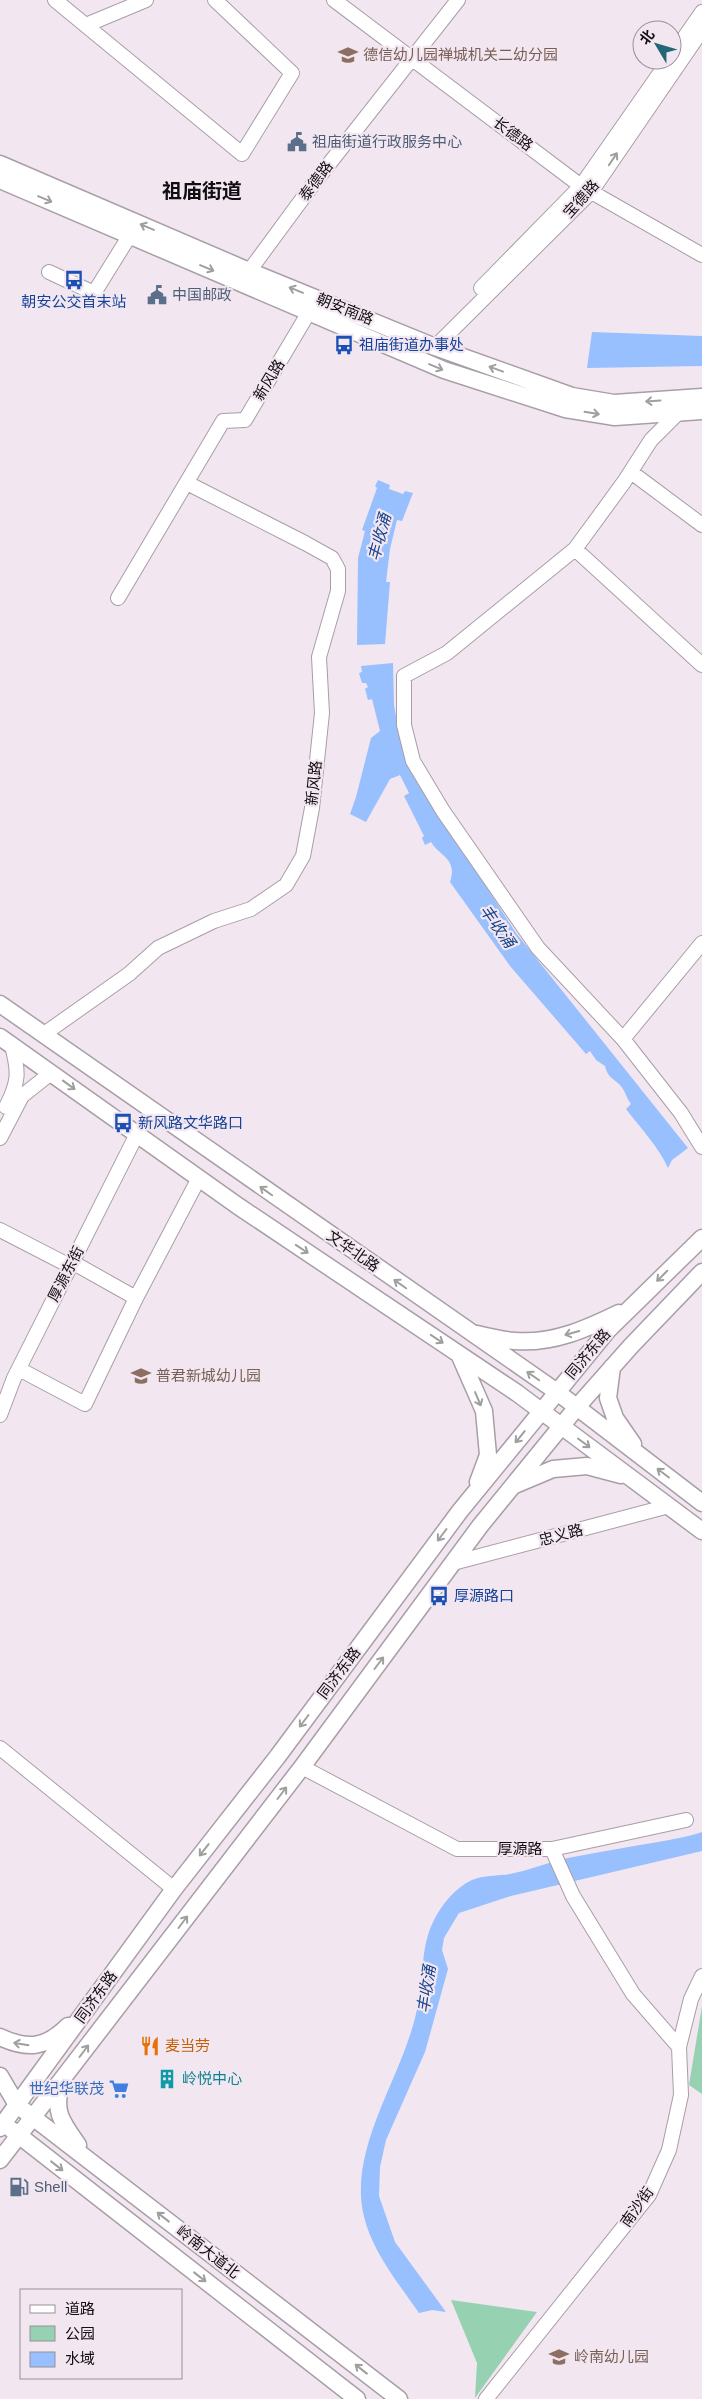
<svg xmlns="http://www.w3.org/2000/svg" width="702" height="2399" viewBox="0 0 702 2399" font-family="Arial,'Noto Sans SC',sans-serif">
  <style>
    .green { fill: #96d2b2 }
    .water { fill: #98bffe }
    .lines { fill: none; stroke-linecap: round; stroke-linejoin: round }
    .minor-casing { stroke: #a89ea7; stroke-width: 16 }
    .major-casing { stroke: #a89ea7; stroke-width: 19 }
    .minor { stroke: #fff; stroke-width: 14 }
    .major { stroke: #fff; stroke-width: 16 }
    .oneway { stroke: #a09fa0 }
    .labels { text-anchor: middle; stroke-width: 4.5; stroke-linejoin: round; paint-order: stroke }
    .education-label { font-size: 15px; fill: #785e54; stroke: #f2e7f1; text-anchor: start }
    .street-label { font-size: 15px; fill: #120e11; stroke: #f2e7f1 }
    .service-label { font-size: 15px; fill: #4e5e75; stroke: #f2e7f1; text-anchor: start }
    .transit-label { font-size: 15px; fill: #164399; stroke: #f2e7f1; text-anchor: start }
    .food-label { font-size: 15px; fill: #c56008; stroke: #f2e7f1; text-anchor: start }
    .culture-label { font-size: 15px; fill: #0d838f; stroke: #f2e7f1; text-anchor: start }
    .shop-label { font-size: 15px; fill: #366cbe; stroke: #f2e7f1; text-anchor: end }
    .water-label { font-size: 16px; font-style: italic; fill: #18448c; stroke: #f2e7f1 }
    .district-label { font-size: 20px; font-weight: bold; fill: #120e11; stroke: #f2e7f1 }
  </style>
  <rect width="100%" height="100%" fill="#f2e7f1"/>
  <!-- green -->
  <path class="green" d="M702 2006V2094L689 2085Z
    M451 2300 537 2312 475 2398 477 2363Z"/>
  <!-- water -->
  <path class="water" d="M592 332 702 336V366L587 368Z
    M378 480 390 485 389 489 403 494 405 491 413 493 402 521 397 520 390 549 386 582H390L385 644 357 645 358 558 365 531 362 530 377 488 375 486Z
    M393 663 394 705 398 728 406 755 420 784 516 933 688 1148 672 1160 668 1168C658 1146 642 1130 626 1109L631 1104C627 1099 626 1094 623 1089 617 1079 608 1080 605 1066L596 1060 590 1051 586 1054 510 966 450 882C458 858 439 856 431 842L425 845 422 838 424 836 404 796 409 793 400 775 390 779 366 822 350 814 356 797 371 738 380 731 372 699 368 700 365 689 368 687 366 683H362L359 673 362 672 361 666Z
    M702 1832V1851L511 1896 459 1913 444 1938 442 1950 448 1969 425 2052 386 2140 380 2167 379 2196 395 2242 446 2312 432 2310 419 2313C395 2278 363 2241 361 2196 358 2129 410 2064 419 1998 424 1971 421 1945 434 1920 442 1904 455 1888 472 1880 483 1875 498 1876 510 1874 530 1870 549 1862 568 1858 598 1852 628 1847 658 1842 673 1839 688 1837 702 1832Z"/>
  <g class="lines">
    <defs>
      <path id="minor" d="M55 0 242 154 292 73 215 0
        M334 0 581 186 702 255
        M86 25 146 0
        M672 55 702 12
        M49 272 94 293 130 235
        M244 278 314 183 458 0
        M481 288 581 186 669 60
        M435 347 591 192 702 30
        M679 412 651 440 624 482 575 549 447 653 404 676V725L413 761 443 811 538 948 623 1039 681 1113 702 1147
        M631 472 702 525
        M575 549 702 665
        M118 598 223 421 245 420 309 312
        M44 1034 129 974 158 948 214 921 251 909 286 885 303 856 312 808 322 713 319 657 338 591V569L332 558 305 543 187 483
        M623 1039 702 943
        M6 1107C19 1082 19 1072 12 1046
        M0 1138 22 1096 51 1073
        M0 1230 70 1266
        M72 1262 136 1298
        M19 1369 85 1404 136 1298 199 1178
        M0 1415 14 1378 137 1134
        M453 1563 669 1506
        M0 1748 174 1889
        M302 1767 457 1849H552L686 1820
        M552 1849 573 1896 633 1994 679 2047
        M486 2399 649 2195 669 2150 681 2095 679 2047 691 1999 702 1976"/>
      <path id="major" d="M0 164 249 271 435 347 572 396 614 403 702 397
        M0 180 444 370 565 409 615 417 702 411
        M0 1004 557 1392 702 1503
        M0 1037 238 1206 517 1393 702 1531
        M477 1334C489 1337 502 1340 515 1341 553 1344 586 1329 619 1313
        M459 1354 484 1411 488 1455 478 1482
        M612 1367 608 1398 615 1418 633 1444
        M515 1485 553 1469 587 1466 621 1475
        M0 2037C28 2050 46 2048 68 2026
        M0 2076 17 2105 399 2399
        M61 2084C53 2112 62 2122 78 2145
        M0 2128 174 1889 278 1756 460 1511 608 1330 702 1238
        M12 2130 357 2399
        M0 2160 302 1767 480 1526 577 1407 631 1346 702 1272"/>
    </defs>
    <!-- minor casing -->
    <use href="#minor" class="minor-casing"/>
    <!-- major casing -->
    <use href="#major" class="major-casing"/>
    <!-- minor -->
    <use href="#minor" class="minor"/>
    <!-- major -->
    <use href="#major" class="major"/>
  </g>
  <!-- one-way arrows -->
  <defs><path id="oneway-shaft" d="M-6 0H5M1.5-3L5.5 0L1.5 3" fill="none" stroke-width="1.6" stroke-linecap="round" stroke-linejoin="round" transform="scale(1.25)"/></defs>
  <g class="oneway">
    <use href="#oneway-shaft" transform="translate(613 159) rotate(-56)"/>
    <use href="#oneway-shaft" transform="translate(45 199) rotate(23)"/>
    <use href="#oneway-shaft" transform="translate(147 227) rotate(-157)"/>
    <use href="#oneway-shaft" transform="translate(207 268) rotate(23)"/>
    <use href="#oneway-shaft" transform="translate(296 290) rotate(-158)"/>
    <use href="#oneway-shaft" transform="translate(436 367) rotate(23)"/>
    <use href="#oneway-shaft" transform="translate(496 369) rotate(-160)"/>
    <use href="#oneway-shaft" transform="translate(653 401) rotate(176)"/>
    <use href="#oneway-shaft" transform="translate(592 413) rotate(9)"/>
    <use href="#oneway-shaft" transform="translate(69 1085) rotate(36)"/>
    <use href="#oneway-shaft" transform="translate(266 1191) rotate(-145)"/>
    <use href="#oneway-shaft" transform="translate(302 1249) rotate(34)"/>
    <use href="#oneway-shaft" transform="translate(662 1276) rotate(135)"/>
    <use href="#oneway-shaft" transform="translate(400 1284) rotate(-145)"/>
    <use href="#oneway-shaft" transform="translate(572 1333) rotate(164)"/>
    <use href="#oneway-shaft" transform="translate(437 1339) rotate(34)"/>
    <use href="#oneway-shaft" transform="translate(533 1376) rotate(-145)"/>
    <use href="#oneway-shaft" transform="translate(478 1399) rotate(67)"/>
    <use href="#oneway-shaft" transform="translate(520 1437) rotate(129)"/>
    <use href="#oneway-shaft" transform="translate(584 1443) rotate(37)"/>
    <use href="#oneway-shaft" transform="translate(663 1473) rotate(-143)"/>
    <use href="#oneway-shaft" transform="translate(442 1535) rotate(127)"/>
    <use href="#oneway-shaft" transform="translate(379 1663) rotate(-53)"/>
    <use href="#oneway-shaft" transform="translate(304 1721) rotate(127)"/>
    <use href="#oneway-shaft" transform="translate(282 1793) rotate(-53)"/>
    <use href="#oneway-shaft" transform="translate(204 1850) rotate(128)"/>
    <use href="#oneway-shaft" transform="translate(183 1922) rotate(-53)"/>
    <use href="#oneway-shaft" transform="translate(21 2044) rotate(-171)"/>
    <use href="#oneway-shaft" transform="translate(84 2051) rotate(-53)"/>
    <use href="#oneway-shaft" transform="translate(57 2166) rotate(38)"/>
    <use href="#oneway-shaft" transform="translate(163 2217) rotate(-142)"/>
    <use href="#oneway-shaft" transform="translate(200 2277) rotate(38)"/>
    <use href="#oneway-shaft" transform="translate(361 2369) rotate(-142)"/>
  </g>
  <!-- icons -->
  <defs>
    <symbol id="school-bare" viewBox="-9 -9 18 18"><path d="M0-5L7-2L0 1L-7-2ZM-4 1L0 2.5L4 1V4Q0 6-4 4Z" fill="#8d6e63" stroke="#f2e7f1" stroke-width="2.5" paint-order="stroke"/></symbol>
    <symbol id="civic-bare" viewBox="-9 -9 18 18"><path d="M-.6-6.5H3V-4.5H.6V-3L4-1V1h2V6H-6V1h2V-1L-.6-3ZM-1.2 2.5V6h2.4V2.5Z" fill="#5c6f8a" stroke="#f2e7f1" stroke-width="2.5" paint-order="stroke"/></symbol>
    <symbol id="bus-bare" viewBox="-9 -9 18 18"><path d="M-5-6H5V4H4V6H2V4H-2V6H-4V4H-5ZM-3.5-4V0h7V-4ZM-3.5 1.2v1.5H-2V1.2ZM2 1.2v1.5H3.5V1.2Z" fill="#1a4fb4" stroke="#f2e7f1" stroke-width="2.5" paint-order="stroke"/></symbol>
    <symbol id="restaurant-bare" viewBox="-9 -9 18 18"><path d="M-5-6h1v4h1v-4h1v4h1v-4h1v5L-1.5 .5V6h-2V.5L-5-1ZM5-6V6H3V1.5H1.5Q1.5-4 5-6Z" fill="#e8710a" stroke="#f2e7f1" stroke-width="2.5" paint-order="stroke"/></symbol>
    <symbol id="building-bare" viewBox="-9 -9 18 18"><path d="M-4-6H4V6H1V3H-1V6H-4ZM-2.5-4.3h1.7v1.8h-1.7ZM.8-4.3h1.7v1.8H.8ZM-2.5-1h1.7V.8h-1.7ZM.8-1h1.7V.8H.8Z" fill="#0f9aa8" stroke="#f2e7f1" stroke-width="2.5" paint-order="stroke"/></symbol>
    <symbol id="supermarket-bare" viewBox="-9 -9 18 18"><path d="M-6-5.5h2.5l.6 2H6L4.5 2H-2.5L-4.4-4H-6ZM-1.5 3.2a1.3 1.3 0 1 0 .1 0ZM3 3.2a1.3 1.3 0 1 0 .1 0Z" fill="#3f7fe0" stroke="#f2e7f1" stroke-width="2.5" paint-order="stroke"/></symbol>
    <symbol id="fuel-bare" viewBox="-9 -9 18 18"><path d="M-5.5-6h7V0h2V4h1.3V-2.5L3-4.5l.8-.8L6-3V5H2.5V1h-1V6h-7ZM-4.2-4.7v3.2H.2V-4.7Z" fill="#5c6f8a" stroke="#f2e7f1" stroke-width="2.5" paint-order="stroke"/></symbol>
  </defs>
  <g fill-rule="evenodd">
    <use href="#school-bare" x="334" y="41" width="28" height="28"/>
    <use href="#civic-bare" x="283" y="128" width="28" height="28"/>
    <use href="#bus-bare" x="60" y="266" width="28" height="28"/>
    <use href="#civic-bare" x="143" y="281" width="28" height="28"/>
    <use href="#bus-bare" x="330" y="331" width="28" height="28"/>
    <use href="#bus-bare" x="109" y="1109" width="28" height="28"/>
    <use href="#school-bare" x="127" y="1362" width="28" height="28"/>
    <use href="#bus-bare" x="425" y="1582" width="28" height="28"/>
    <use href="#restaurant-bare" x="136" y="2032" width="28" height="28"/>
    <use href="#building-bare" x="153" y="2065" width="28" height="28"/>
    <use href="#supermarket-bare" x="105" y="2075" width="28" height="28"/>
    <use href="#fuel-bare" x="5" y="2173" width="28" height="28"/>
    <use href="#school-bare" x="545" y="2343" width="28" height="28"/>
  </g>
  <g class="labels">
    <!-- education labels -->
    <g class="education-label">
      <text x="363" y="60">德信幼儿园禅城机关二幼分园</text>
      <text x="156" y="1381">普君新城幼儿园</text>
      <text x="574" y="2362">岭南幼儿园</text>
    </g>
    <!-- street labels -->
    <g class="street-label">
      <text transform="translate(513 134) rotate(37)" y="5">长德路</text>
      <text transform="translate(316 181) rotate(-53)" y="5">泰德路</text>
      <text transform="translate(581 199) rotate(-48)" y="5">宝德路</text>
      <text transform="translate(345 309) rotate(22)" y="5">朝安南路</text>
      <text transform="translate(269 380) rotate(-59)" y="5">新风路</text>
      <text transform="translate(314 783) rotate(-84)" y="5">新风路</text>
      <text transform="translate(353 1251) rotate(35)" y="5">文华北路</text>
      <text transform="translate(66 1274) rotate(-63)" y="5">厚源东街</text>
      <text transform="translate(588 1354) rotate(-50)" y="5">同济东路</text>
      <text transform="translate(561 1535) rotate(-15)" y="5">忠义路</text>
      <text transform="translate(339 1673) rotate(-53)" y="5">同济东路</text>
      <text x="520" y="1854">厚源路</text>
      <text transform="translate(96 1997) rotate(-54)" y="5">同济东路</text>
      <text transform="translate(637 2207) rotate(-55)" y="5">南沙街</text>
      <text transform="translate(208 2252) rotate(38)" y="5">岭南大道北</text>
    </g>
    <!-- service labels -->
    <g class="service-label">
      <text x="312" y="147">祖庙街道行政服务中心</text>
      <text x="172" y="300">中国邮政</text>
      <text x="34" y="2192">Shell</text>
    </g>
    <!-- transit labels -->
    <g class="transit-label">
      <text x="74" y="307" text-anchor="middle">朝安公交首末站</text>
      <text x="359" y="350">祖庙街道办事处</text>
      <text x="138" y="1128">新风路文华路口</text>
      <text x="454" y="1601">厚源路口</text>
    </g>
    <!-- food labels -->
    <g class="food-label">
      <text x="165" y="2051">麦当劳</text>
    </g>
    <!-- culture labels -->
    <g class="culture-label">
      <text x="182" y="2084">岭悦中心</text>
    </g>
    <!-- shop labels -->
    <g class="shop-label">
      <text x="104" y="2094">世纪华联茂</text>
    </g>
    <!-- water labels -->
    <g class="water-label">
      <text transform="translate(379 537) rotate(-75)" y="6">丰收涌</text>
      <text transform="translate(498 926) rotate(55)" y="6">丰收涌</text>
      <text transform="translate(426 1989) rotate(-82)" y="6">丰收涌</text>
    </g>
    <!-- district labels -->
    <g class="district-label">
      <text x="202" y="198">祖庙街道</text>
    </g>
  </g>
  <!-- legend -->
  <rect x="20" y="2289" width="162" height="90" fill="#f2e7f1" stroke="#989097"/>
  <rect x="30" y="2305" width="25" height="8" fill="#ffffff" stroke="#989097"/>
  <text x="65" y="2314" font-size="15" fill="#120e11">道路</text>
  <rect x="30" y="2326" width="25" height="15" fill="#96d2b2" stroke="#989097"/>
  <text x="65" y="2339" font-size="15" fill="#120e11">公园</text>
  <rect x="30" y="2352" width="25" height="15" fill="#98bffe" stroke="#989097"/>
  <text x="65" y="2364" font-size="15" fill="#120e11">水域</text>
  <!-- north arrow -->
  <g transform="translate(657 45) rotate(308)"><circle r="24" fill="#f2e7f1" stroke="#989097"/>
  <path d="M0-4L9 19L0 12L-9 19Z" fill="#1f6874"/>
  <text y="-8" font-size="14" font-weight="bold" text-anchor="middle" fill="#120e11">北</text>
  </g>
</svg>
